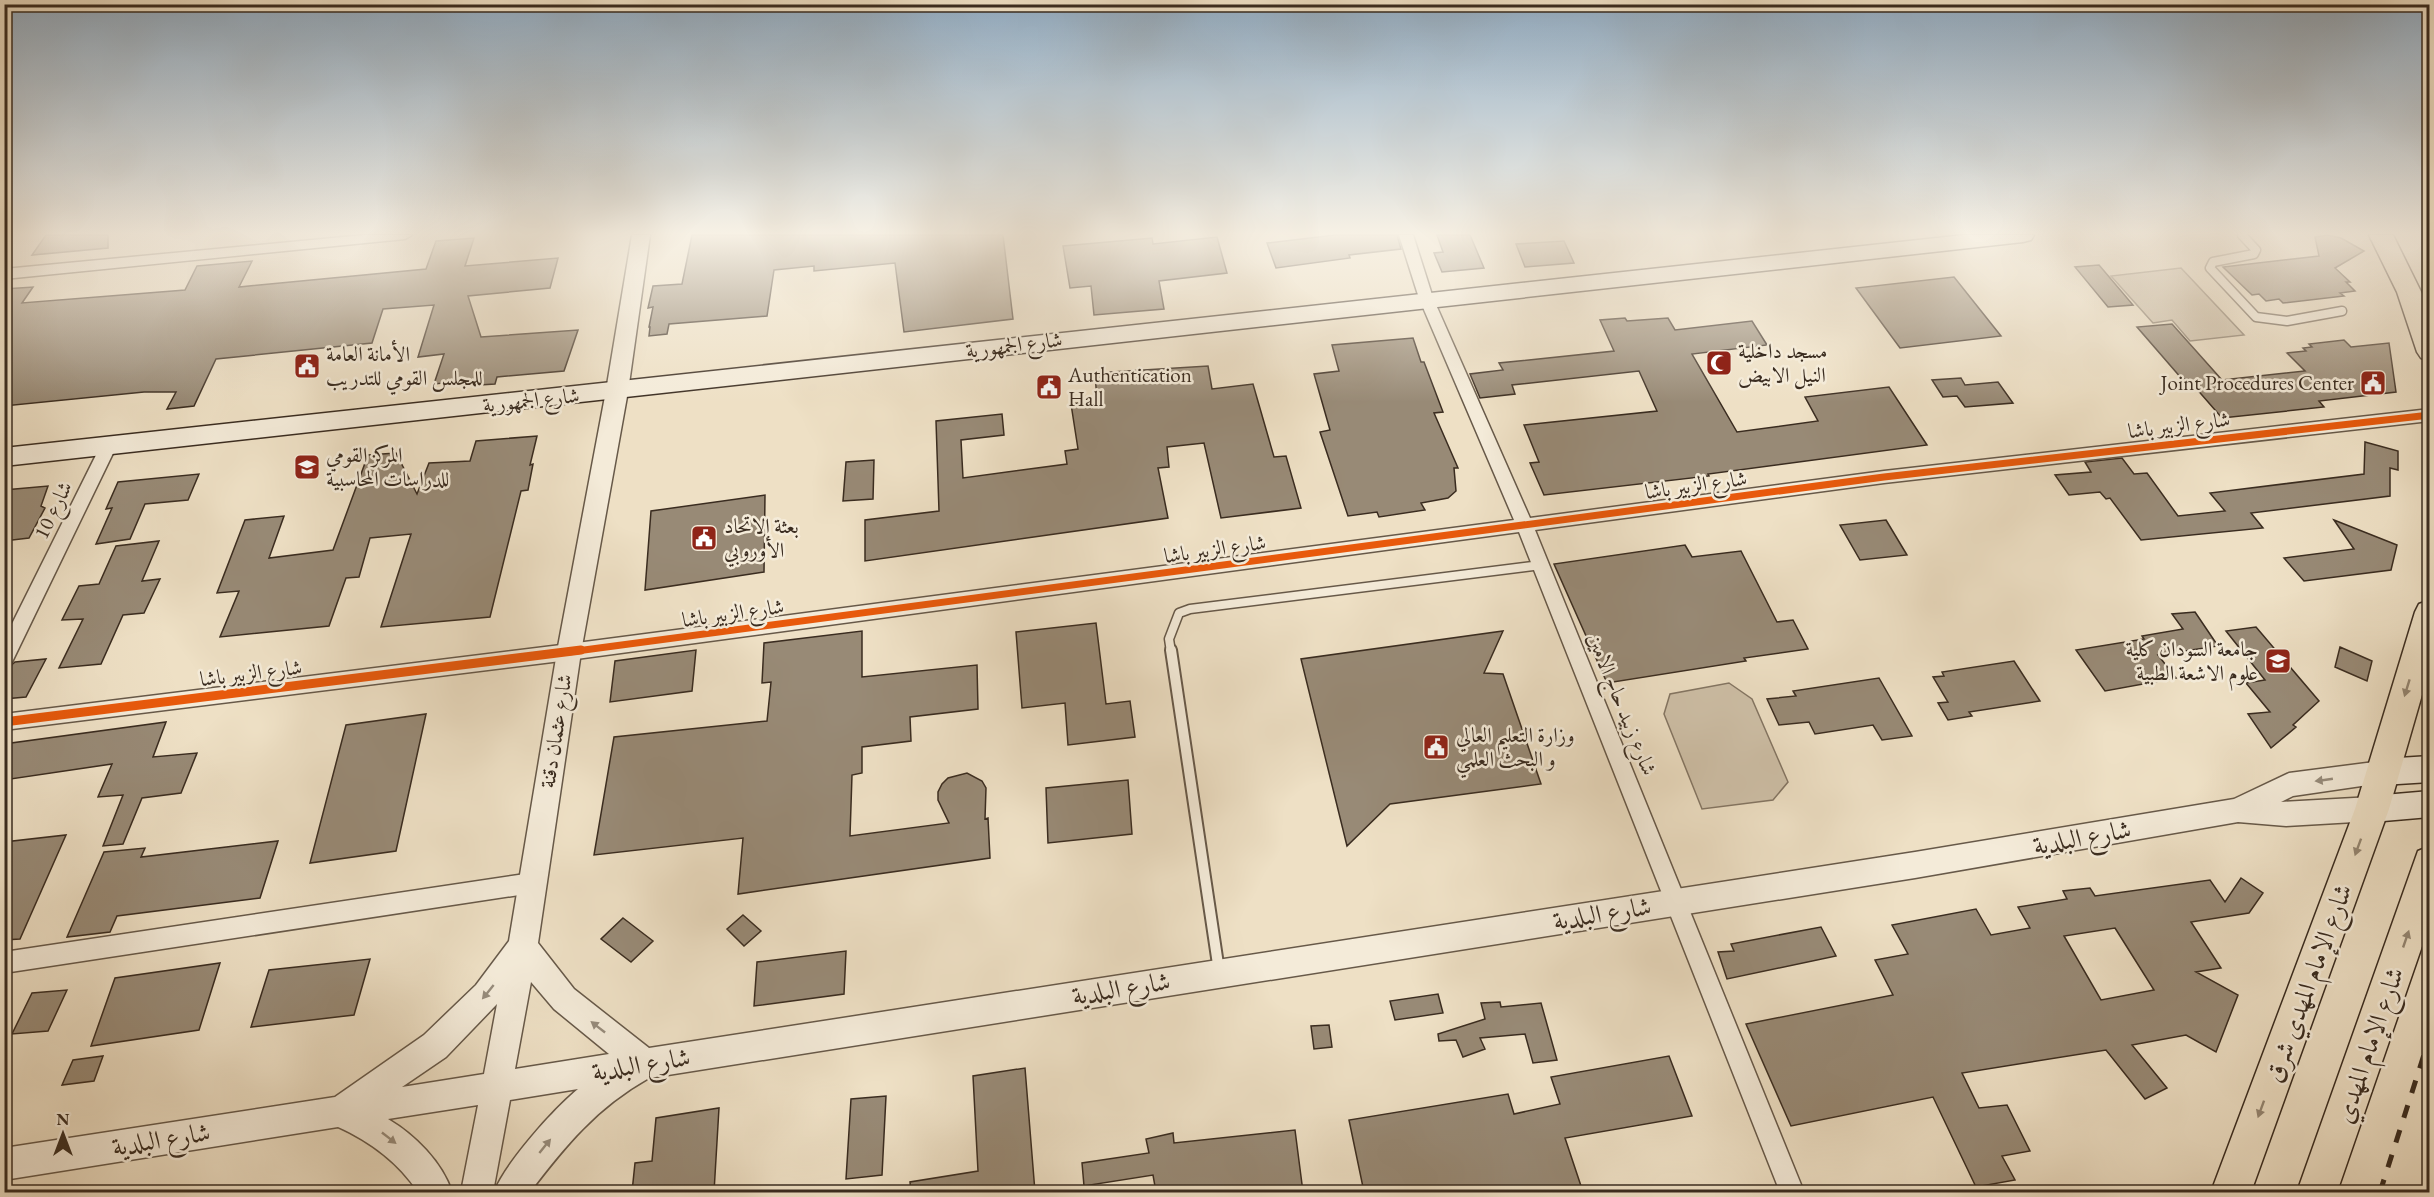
<svg xmlns="http://www.w3.org/2000/svg" width="2434" height="1197" viewBox="0 0 2434 1197" font-family="'EB Garamond',Amiri,serif">
  <style>
    .green { fill: #cfc1a9; stroke: #847664; stroke-width: 1.5 }
    .building { fill: #988a76; stroke: #3a2c20; stroke-width: 1.5; fill-rule: evenodd }
    .lines { fill: none; stroke-linecap: round; stroke-linejoin: round }
    .service-far1-casing { stroke: #675949; stroke-width: 11 }
    .service-casing { stroke: #675949; stroke-width: 14 }
    .minor-casing { stroke: #675949; stroke-width: 3 }
    .tertiary-casing { stroke: #675949; stroke-width: 3 }
    .secondary-casing { stroke: #3a2c20; stroke-width: 3 }
    .primary-casing { stroke: #3a2c20; stroke-width: 3 }
    .service-far1 { stroke: #f4ebd9; stroke-width: 8 }
    .service { stroke: #f4ebd9; stroke-width: 10 }
    .minor { fill: #f4ebd9; fill-rule: evenodd }
    .tertiary { fill: #f4ebd9; fill-rule: evenodd }
    .secondary { fill: #f4ebd9; fill-rule: evenodd }
    .primary { fill: #eee0c5; fill-rule: evenodd }
    .rail { stroke: #3a2c20; stroke-width: 5; stroke-dasharray: 13 13; stroke-linecap: butt }
    .cycleway-far1-casing { stroke: #f4ebd9; stroke-width: 10 }
    .cycleway-casing { stroke: #f4ebd9; stroke-width: 13 }
    .cycleway-far1 { stroke: #e8590c; stroke-width: 7 }
    .cycleway { stroke: #e8590c; stroke-width: 9 }
    .oneway { fill: #948672 }
    .oneway2 { fill: #978c7c }
    .labels { text-anchor: middle; stroke-width: 5; stroke-linejoin: round; paint-order: stroke }
    .street-label { font-size: 21px; fill: #3a2c20; stroke: #f4ebd9 }
    .poi-label { font-size: 21px; fill: #3a2c20; stroke: #f4ebd9; text-anchor: start }
    .near-street-label { font-size: 26px; fill: #3a2c20; stroke: #f4ebd9 }
  </style>
  <rect width="100%" height="100%" fill="#eee0c5"/>
  <filter id="stains"><feTurbulence type="fractalNoise" baseFrequency=".00333" numOctaves="4"/><feColorMatrix values="0 0 0 0 .2 0 0 0 0 .09 0 0 0 0 .02 0 0 0 .5 -.17"/></filter>
  <radialGradient id="worn" r=".72"><stop offset=".6" stop-color="#630" stop-opacity="0"/><stop offset="1" stop-color="#630" stop-opacity=".3"/></radialGradient>
  <!-- green -->
  <path class="green" d="M2181 268 2244 335 2190 341 2172 320 2153 323 2111 276Z
    M1729 683 1752 699 1788 782 1773 800 1702 809 1664 714 1670 694Z"/>
  <!-- building -->
  <path class="building" d="M46 235H108V248L32 255Z
    M692 235H1003L1013 319 904 332 895 263 814 271V266L774 270 767 316 669 324 667 334 649 336 650 327H649L653 307 648 308 653 286 682 284Z
    M1335 235H1397L1401 249 1349 255 1350 258 1276 268 1267 243Z
    M1437 235H1470L1484 268 1442 272 1434 253 1443 252Z
    M2327 235 2341 238 2364 251 2335 268 2350 282H2346L2355 291 2340 293 2344 296 2283 303 2279 299 2266 301 2259 294 2252 295 2223 267 2319 256 2315 237Z
    M1217 237 1227 273 1159 281 1164 309 1094 315 1091 286 1070 288 1063 246 1152 238 1153 244Z
    M474 238 465 266 558 258 550 288 468 296 481 337 578 330 564 371 497 377 495 384 464 386 465 381 434 384 444 354 418 357 434 305 383 309 372 343 216 359 194 406 167 409 176 392H144L4 406V289L33 287 22 303 185 290 197 266 252 261 239 287 426 269 436 241Z
    M1564 241 1574 263 1525 267 1516 244Z
    M2099 265 2133 305 2108 307 2075 267Z
    M1954 277 2001 336 1900 348 1856 288Z
    M1625 318 1627 321 1668 318 1675 330 1752 321 1767 345 1692 354 1737 432 1818 421 1805 397 1889 387 1927 445 1708 474 1709 476 1544 495 1530 463 1539 462 1524 425 1657 411 1639 371 1512 385 1515 394 1480 398 1470 374 1503 370 1499 363 1614 351 1600 320Z
    M2172 324 2222 380 2305 371 2287 353 2306 351 2303 348 2312 347 2309 344 2344 340 2351 347 2389 343 2396 392 2319 401 2324 407 2222 418 2188 379H2182L2137 327Z
    M1413 338 1421 362H1424L1443 412 1434 413 1458 468H1454L1456 491 1448 498 1421 503 1425 510 1379 517 1377 512 1348 516 1320 432 1330 430 1314 374 1339 371 1332 345Z
    M1208 366 1212 389 1253 384 1274 457 1286 456 1301 508 1221 518 1204 443 1167 447 1169 467 1158 468 1168 518 865 561V520L939 511 936 421 1002 414 1004 435 961 440 963 478 1067 464 1065 451 1078 449 1071 404 1097 401 1095 373Z
    M1961 378 1965 385 1998 382 2013 403 1965 407 1957 396 1943 397 1932 380Z
    M537 436 530 465 533 464 528 490 521 491 490 617 381 627 411 534 370 538 359 577 346 578 329 626 220 637 239 591 217 593 245 520 284 516 269 558 333 550 368 455 396 453 417 494 429 463 470 461 476 441Z
    M2365 442 2398 451V470L2390 468V496L2251 513 2263 528 2141 540 2110 498 2106 499 2100 492 2069 495 2055 475 2091 472 2085 462 2122 458 2134 474 2147 473 2178 516 2225 511 2210 493 2364 474Z
    M874 460 873 499 843 501 846 462Z
    M199 474 188 500 145 504 130 539 96 544 112 508 106 509 118 482Z
    M48 486 41 506 45 508 29 538 4 541V490Z
    M765 495 764 572 645 590 651 511Z
    M1886 520 1907 555 1860 560 1840 525Z
    M2334 520 2397 545 2391 570 2304 581 2284 558 2354 549Z
    M159 541 142 581 160 579 144 613 123 615 101 664 59 668 83 619 62 620 79 586 99 584 116 546Z
    M1685 545 1692 557 1741 551 1777 622 1793 620 1808 649 1744 658 1746 661 1607 683 1554 564Z
    M2195 612 2218 646 2158 655 2176 678 2105 691 2076 650 2144 639 2142 636 2183 629 2172 614Z
    M1096 623 1106 704 1130 701 1135 737 1068 745 1065 703 1022 708 1016 632Z
    M2256 627 2319 701 2293 725 2296 727 2271 748 2248 714 2270 712 2246 683 2265 680 2226 631Z
    M862 631V677L977 665 978 709 910 717 911 741 862 747V773L852 775 850 836 949 823 938 800V792L942 784 948 778 967 773 982 781 986 788 985 819 988 818 990 858 738 894 743 838 594 855 614 737 767 721 771 682 762 683 764 643Z
    M1503 631 1484 673 1503 674 1541 784 1390 804 1347 846 1301 659Z
    M2340 647 2372 661 2367 681 2335 667Z
    M696 650 692 691 610 702 615 661Z
    M46 659 26 697 4 699V675L8 668 15 662Z
    M2014 661 2040 701 1969 712 1972 716 1948 720 1938 703 1948 702 1933 677 1944 676 1942 672Z
    M1879 678 1912 736 1882 740 1873 725 1815 734 1809 722 1779 725 1767 699 1796 696 1793 691Z
    M426 714 396 851 310 863 346 725Z
    M166 722 153 757 197 753 181 793 142 798 123 844 103 846 123 795 98 797 112 764 4 780V744Z
    M1128 780 1132 834 1048 843 1046 788Z
    M66 835 20 939 4 940V842Z
    M278 841 260 898 117 916 110 932 67 937 104 852 145 848 141 857Z
    M2241 878 2263 893 2249 913 2191 922 2221 968 2196 972 2238 995 2216 1052 2186 1035 2132 1045 2167 1088 2145 1099 2106 1050 1962 1073 1979 1108 2007 1105 2030 1151 2002 1156 2015 1180 1976 1187 1933 1097 1791 1126 1746 1024 1893 995 1875 960 1908 954 1892 925 1976 909 1991 935 2030 928 2018 907 2067 899 2063 891 2090 888 2095 896 2210 880 2225 902ZM2115 928 2154 990 2101 1000 2064 936Z
    M743 915 761 931 744 946 727 929Z
    M623 918 653 941 631 962 601 939Z
    M1821 927 1836 956 1727 979 1718 952 1734 951 1731 944Z
    M846 951 844 994 754 1006 757 962Z
    M370 959 354 1015 251 1027 269 970Z
    M220 963 199 1030 91 1046 115 978Z
    M67 990 48 1031 12 1034 32 993Z
    M1438 994 1443 1013 1395 1020 1390 1001Z
    M1500 1002 1501 1007 1541 1003 1557 1060 1533 1063 1525 1034 1480 1038 1485 1049 1463 1057 1456 1040 1439 1041 1438 1034 1485 1019 1481 1003Z
    M1329 1025 1332 1047 1314 1049 1311 1026Z
    M103 1056 94 1081 62 1085 73 1060Z
    M1669 1056 1692 1116 1565 1138 1581 1186 1549 1192H1364L1349 1120 1508 1094 1514 1114 1560 1104 1551 1077Z
    M1025 1068 1035 1192H911L910 1182 978 1171 973 1076Z
    M886 1096 882 1175 846 1179 851 1099Z
    M719 1108 714 1192H632L635 1163 652 1161 656 1118Z
    M1295 1130 1303 1192H1195V1186L1156 1192 1153 1175 1084 1186 1082 1163 1149 1153 1146 1139 1173 1133 1174 1143Z"/>
  <g class="lines">
    <defs>
      <path id="service-far1" d="M2242 235 2256 250 2254 254 2213 262 2210 268 2256 317 2287 321 2342 311
        M1171 652 1169 639 1179 613 1190 609 1541 565"/>
      <path id="service" d="M1171 650 1219 971"/>
      <path id="minor" d="M364 235H412L405 239 4 279V269Z
        M1399 235H1413L1433 298 1530 518 1884 471 2430 409V421L1884 483 1535 530 1804 1192H1780L1519 532 569 660 4 730V714L569 644 1514 520 1419 298Z
        M109 439 115 441 117 445 13 660 11 665 4 667V640L101 445 103 441Z
        M532 873 539 876 543 883 539 890 532 893 4 973V952Z"/>
      <path id="tertiary" d="M632 235H650L628 391 581 652 538 943 574 989 649 1048 1915 852 2234 799 2289 773 2382 761 2391 764 2395 772 2391 780 2382 783 2293 796 2281 802 2372 797 2382 801 2385 809 2382 817 2372 821 2286 826 2238 822 1915 878 649 1078C596 1108 566 1145 530 1192H494C507 1161 552 1111 578 1089L510 1100 493 1192H461L478 1105 388 1119C415 1135 442 1162 452 1192H418C398 1162 371 1142 338 1127L4 1180V1148L335 1097 424 1035 476 985 509 941 557 652 606 391ZM531 982 554 1009 609 1054 515 1069ZM497 1004 484 1074 402 1087 446 1057Z"/>
      <path id="secondary" d="M1964 235H2034L2031 240 2023 242 4 466V448Z
        M2430 756V782L2382 785 2371 781 2367 772 2371 763 2382 759Z
        M2430 791V817L2372 822 2361 818 2357 809 2361 800 2372 796Z"/>
      <path id="primary" d="M2369 235H2393L2430 310V361L2421 358 2417 352 2397 292Z
        M2430 600V667L2389 809 2251 1192H2211L2355 809 2415 612 2419 604Z
        M2430 846V923L2337 1192H2297L2418 851Z"/>
    </defs>
    <!-- service-far1 casing -->
    <use href="#service-far1" class="service-far1-casing"/>
    <!-- service casing -->
    <use href="#service" class="service-casing"/>
    <!-- minor casing -->
    <use href="#minor" class="minor-casing"/>
    <!-- tertiary casing -->
    <use href="#tertiary" class="tertiary-casing"/>
    <!-- secondary casing -->
    <use href="#secondary" class="secondary-casing"/>
    <!-- primary casing -->
    <use href="#primary" class="primary-casing"/>
    <!-- service-far1 -->
    <use href="#service-far1" class="service-far1"/>
    <!-- service -->
    <use href="#service" class="service"/>
    <!-- minor -->
    <use href="#minor" class="minor"/>
    <!-- tertiary -->
    <use href="#tertiary" class="tertiary"/>
    <!-- secondary -->
    <use href="#secondary" class="secondary"/>
    <!-- primary -->
    <use href="#primary" class="primary"/>
    <!-- rail -->
    <path class="rail" d="M2380 1192 2430 1036"/>
    <defs>
      <path id="cycleway-far1" d="M569 652 1884 477 2430 415"/>
      <path id="cycleway" d="M4 722 581 650"/>
    </defs>
    <!-- cycleway-far1 casing -->
    <use href="#cycleway-far1" class="cycleway-far1-casing"/>
    <!-- cycleway casing -->
    <use href="#cycleway" class="cycleway-casing"/>
    <!-- cycleway-far1 -->
    <use href="#cycleway-far1" class="cycleway-far1"/>
    <!-- cycleway -->
    <use href="#cycleway" class="cycleway"/>
  </g>
  <!-- one-way arrows -->
  <defs><path id="oneway-solid" d="M-6-.8H1V-3.2L6.5 0L1 3.2V.8H-6Z" transform="scale(1.5)"/></defs>
  <g class="oneway">
    <use href="#oneway-solid" transform="translate(2407 688) rotate(107)"/>
    <use href="#oneway-solid" transform="translate(2358 847) rotate(110)"/>
    <use href="#oneway-solid" transform="translate(2406 939) rotate(-71)"/>
    <use href="#oneway-solid" transform="translate(2261 1109) rotate(110)"/>
  </g>
  <g class="oneway2">
    <use href="#oneway-solid" transform="translate(2324 780) rotate(172)"/>
    <use href="#oneway-solid" transform="translate(488 992) rotate(129)"/>
    <use href="#oneway-solid" transform="translate(598 1027) rotate(-142)"/>
    <use href="#oneway-solid" transform="translate(389 1138) rotate(38)"/>
    <use href="#oneway-solid" transform="translate(545 1146) rotate(-51)"/>
  </g>
  <!-- sky -->
  <linearGradient id="sky" x2="0" y2="1"><stop stop-color="#92adc4"/><stop offset="0.58" stop-color="#f7f1e5"/><stop offset="1" stop-color="#f7f1e5" stop-opacity="0"/></linearGradient>
  <rect width="2434" height="402" fill="url(#sky)"/>
  <!-- icons -->
  <defs>
    <symbol id="mosque-square" viewBox="-11 -11 22 22"><rect x="-9" y="-9" width="18" height="18" rx="4" fill="#8f2418" stroke="#f4ebd9"/><path d="M3.5-4.9A6 6 0 1 0 3.5 4.9A5 5 0 1 1 3.5-4.9Z" fill="#fff"/></symbol>
    <symbol id="civic-square" viewBox="-11 -11 22 22"><rect x="-9" y="-9" width="18" height="18" rx="4" fill="#8f2418" stroke="#f4ebd9"/><path d="M-.6-6.5H3V-4.5H.6V-3L4-1V1h2V6H-6V1h2V-1L-.6-3ZM-1.2 2.5V6h2.4V2.5Z" fill="#fff"/></symbol>
    <symbol id="university-square" viewBox="-11 -11 22 22"><rect x="-9" y="-9" width="18" height="18" rx="4" fill="#8f2418" stroke="#f4ebd9"/><path d="M0-5L7-2L0 1L-7-2ZM-4 1L0 2.5L4 1V4Q0 6-4 4Z" fill="#fff"/></symbol>
  </defs>
  <g fill-rule="evenodd">
    <use href="#mosque-square" x="1704" y="348" width="30" height="30"/>
    <use href="#civic-square" x="292" y="351" width="30" height="30"/>
    <use href="#civic-square" x="2358" y="368" width="30" height="30"/>
    <use href="#civic-square" x="1034" y="372" width="30" height="30"/>
    <use href="#university-square" x="292" y="452" width="30" height="30"/>
    <use href="#civic-square" x="689" y="523" width="30" height="30"/>
    <use href="#university-square" x="2263" y="646" width="30" height="30"/>
    <use href="#civic-square" x="1421" y="732" width="30" height="30"/>
  </g>
  <g class="labels">
    <!-- street labels -->
    <g class="street-label">
      <text transform="translate(1014 345) rotate(-7)" y="7">شارع الجمهورية</text>
      <text transform="translate(531 400) rotate(-6)" y="7">شارع الجمهورية</text>
      <text transform="translate(2179 425) rotate(-7)" y="7">شارع الزبير باشا</text>
      <text transform="translate(1696 485) rotate(-8)" y="7">شارع الزبير باشا</text>
      <text transform="translate(53 510) rotate(-64)" y="7">شارع 10</text>
      <text transform="translate(1215 549) rotate(-8)" y="7">شارع الزبير باشا</text>
      <text transform="translate(733 613) rotate(-8)" y="7">شارع الزبير باشا</text>
      <text transform="translate(251 673) rotate(-7)" y="7">شارع الزبير باشا</text>
      <text transform="translate(1622 704) rotate(68)" y="7">شارع زبيد حاج الامين</text>
      <text transform="translate(556 731) rotate(-81)" y="7">شارع عثمان دقنة</text>
    </g>
    <!-- poi labels -->
    <g class="poi-label">
      <text x="1738" y="358">مسجد داخلية<tspan x="1738" dy="24">النيل الابيض</tspan></text>
      <text x="326" y="361">الأمانة العامة<tspan x="326" dy="24">للمجلس القومي للتدريب</tspan></text>
      <text x="1068" y="382">Authentication<tspan x="1068" dy="24">Hall</tspan></text>
      <text x="2354" y="390" text-anchor="end">Joint Procedures Center</text>
      <text x="326" y="462">المركز القومي<tspan x="326" dy="24">للدراسات المحاسبية</tspan></text>
      <text x="724" y="533">بعثة الاتحاد<tspan x="724" dy="24">الأوروبي</tspan></text>
      <text x="2258" y="656" text-anchor="end">جامعة السودان كلية<tspan x="2258" dy="24">علوم الاشعة الطبية</tspan></text>
      <text x="1456" y="742">وزارة التعليم العالي<tspan x="1456" dy="24">و البحث العلمي</tspan></text>
    </g>
    <!-- near-street labels -->
    <g class="near-street-label">
      <text transform="translate(2082 837) rotate(-10)" y="9">شارع البلدية</text>
      <text transform="translate(1602 913) rotate(-9)" y="9">شارع البلدية</text>
      <text transform="translate(2308 983) rotate(-70)" y="9">شارع الإمام المهدي شرق</text>
      <text transform="translate(1121 988) rotate(-9)" y="9">شارع البلدية</text>
      <text transform="translate(2369 1045) rotate(-71)" y="9">شارع الإمام المهدي</text>
      <text transform="translate(641 1064) rotate(-9)" y="9">شارع البلدية</text>
      <text transform="translate(161 1139) rotate(-9)" y="9">شارع البلدية</text>
    </g>
  </g>
  <!-- margin -->
  <rect width="2434" height="1197" fill="none" stroke="#eee0c5" stroke-width="24"/>
  <rect x="6" y="6" width="2422" height="1185" fill="none" stroke="#3a2c20" stroke-width="3"/>
  <rect x="12" y="12" width="2410" height="1173" fill="none" stroke="#3a2c20" stroke-width="1.5"/>
  <!-- north arrow -->
  <g transform="translate(63 1134)" stroke="#f4ebd9" stroke-width="4.5" paint-order="stroke">
  <path d="M0-4.5L10 22L0 15L-10 22Z" fill="#3a2c20"/>
  <text y="-9" font-size="16" font-weight="bold" text-anchor="middle" fill="#3a2c20">N</text>
  </g>
  <rect width="100%" height="100%" filter="url(#stains)"/>
  <rect width="100%" height="100%" fill="url(#worn)"/>
</svg>
